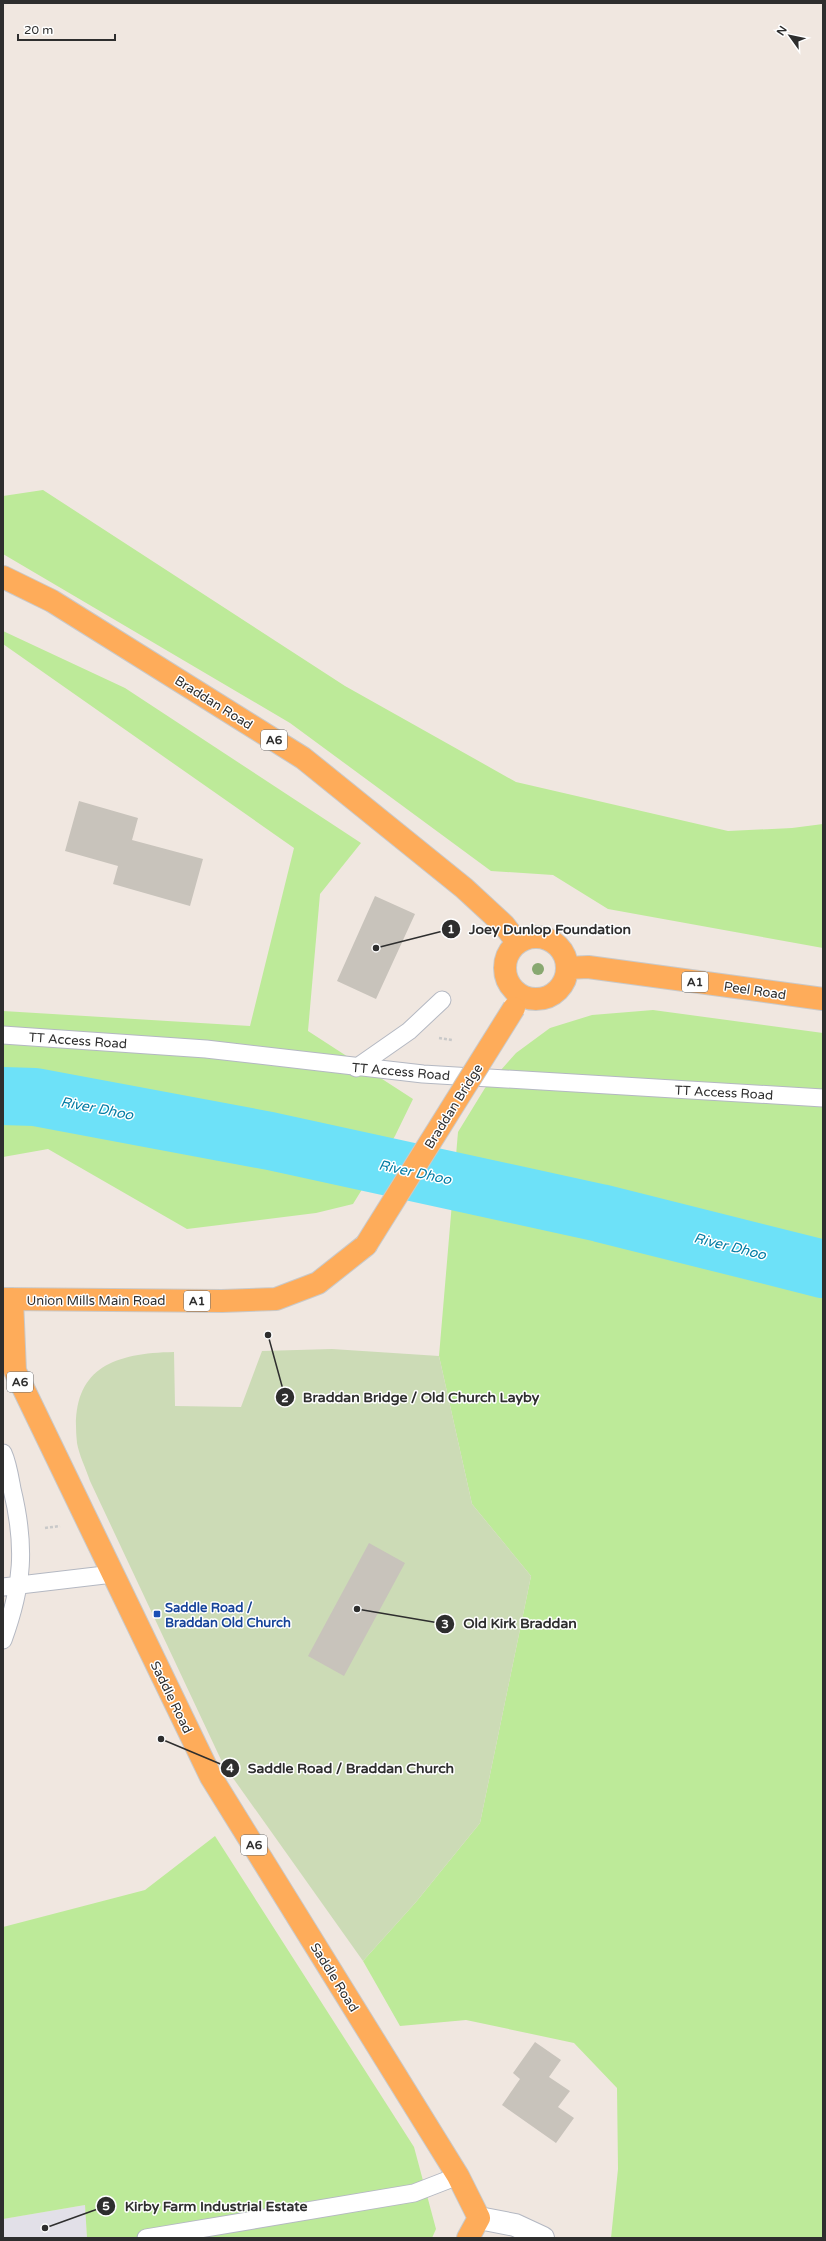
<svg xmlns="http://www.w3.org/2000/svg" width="826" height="2241" viewBox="0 0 826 2241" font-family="'Varela Round',sans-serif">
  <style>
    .industrial { fill: #e2e0e8 }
    .green { fill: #bdea99 }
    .cemetery { fill: #ccdbb6 }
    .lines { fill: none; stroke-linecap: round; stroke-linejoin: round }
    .river { stroke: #6de1f8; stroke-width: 58 }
    .building { fill: #c8c3bb }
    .service-casing { stroke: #b4b8c2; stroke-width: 19 }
    .secondary-casing { stroke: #b4b8c2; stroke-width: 24 }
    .trunk-casing { stroke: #c9c9c9; stroke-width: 24 }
    .path { stroke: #c9c9c9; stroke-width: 2.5; stroke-dasharray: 3 2; stroke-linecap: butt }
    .service { stroke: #fff; stroke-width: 17 }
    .secondary { stroke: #fff; stroke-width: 22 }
    .trunk { stroke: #feac5a; stroke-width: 22 }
    .trunk-bridge-casing { stroke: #c9c9c9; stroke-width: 24; stroke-linecap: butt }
    .trunk-bridge { stroke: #feac5a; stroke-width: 22 }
    .tree { fill: #88a870 }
    .transit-dot { fill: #1a4fb4; stroke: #fff; stroke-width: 1.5 }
    .labels { text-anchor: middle; stroke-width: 3; stroke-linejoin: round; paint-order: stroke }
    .shield { fill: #fff; stroke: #6d6d6d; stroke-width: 1 }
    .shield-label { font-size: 12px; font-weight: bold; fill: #2e2e2e }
    .street-label { font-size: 13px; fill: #2e2e2e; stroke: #fff }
    .transit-label { font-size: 13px; font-weight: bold; fill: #164399; stroke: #fff; text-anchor: start }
    .water-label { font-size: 14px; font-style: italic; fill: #047da5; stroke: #fff }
    .leader { fill: none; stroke: #2e2e2e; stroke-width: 1.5 }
    .callout-dot { fill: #2e2e2e; stroke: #fff; stroke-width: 1.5 }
    .mark-label { font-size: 12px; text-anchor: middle; font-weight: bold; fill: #fff }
    .callout-label { font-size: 14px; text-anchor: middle; font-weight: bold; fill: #2e2e2e; stroke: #fff; stroke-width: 3; stroke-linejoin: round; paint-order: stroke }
  </style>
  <rect width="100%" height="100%" fill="#f0e7e0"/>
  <!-- industrial -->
  <path class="industrial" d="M85 2205 87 2238H3V2219Z"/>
  <!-- green -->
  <path class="green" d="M43 490 345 686 516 782 728 831 792 828 823 824V948L608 909 553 875 491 871 290 723 3 554V496Z
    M3 631 125 688 361 843 320 894 308 1031 413 1099 395 1136 353 1204 316 1213 187 1229 48 1149 3 1157V1011L250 1026 294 848 3 644Z
    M653 1010 823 1033V2238H611L618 2169 617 2088 574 2043 466 2020 400 2026 363 1961 416 1902 480 1823 531 1576 472 1504 439 1356 458 1132 485 1088 516 1053 550 1028 592 1015Z
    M215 1836 414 2147 436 2229 432 2238H87L85 2205 3 2219V1927L145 1890Z"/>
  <!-- cemetery -->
  <path class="cemetery" d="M332 1349 439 1356 472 1504 531 1576 480 1823 416 1902 363 1961 223 1764 90 1481C86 1469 79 1455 77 1443 69 1371 109 1353 174 1352L175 1406 241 1407 262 1351Z"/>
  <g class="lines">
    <!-- river -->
    <path class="river" d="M3 1096 35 1097 270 1141 600 1213 823 1269"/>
  </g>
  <!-- building -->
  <path class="building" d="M79 801 138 818 132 840 203 859 190 906 113 884 118 866 65 851Z
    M375 896 415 914 376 999 337 981Z
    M369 1543 405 1563 344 1676 308 1656Z
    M535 2042 561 2060 549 2077 570 2091 558 2107 574 2118 556 2143 502 2105 520 2079 513 2073Z"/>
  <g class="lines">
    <defs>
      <path id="service" d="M3 1035 206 1049 423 1074 823 1098
        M356 1068 409 1031 442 1000
        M3 1453C8 1464 10 1478 12 1489 26 1547 23 1585 3 1640
        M3 1587 113 1574
        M146 2238 414 2193 458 2176"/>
      <path id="secondary" d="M479 2218 515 2225 543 2238"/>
      <path id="trunk" d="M3 577 52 601 303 758 464 888 504 925 517 942
        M505 968a31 31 0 1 1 62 0a31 31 0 1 1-62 0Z
        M567 968 588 967 823 999
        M3 1299 222 1301 276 1299 318 1283 366 1245
        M12 1299 15 1371 211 1777 458 2176 479 2218 468 2238"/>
    </defs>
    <!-- service casing -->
    <use href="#service" class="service-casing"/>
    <!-- secondary casing -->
    <use href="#secondary" class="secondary-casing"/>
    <!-- trunk casing -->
    <use href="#trunk" class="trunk-casing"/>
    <!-- path -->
    <path class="path" d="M439 1038 452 1040
      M45 1528 60 1526"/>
    <!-- service -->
    <use href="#service" class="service"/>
    <!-- secondary -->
    <use href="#secondary" class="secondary"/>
    <!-- trunk -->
    <use href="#trunk" class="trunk"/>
    <defs>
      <path id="trunk-bridge" d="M366 1245 514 1008"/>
    </defs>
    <!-- trunk-bridge casing -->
    <use href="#trunk-bridge" class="trunk-bridge-casing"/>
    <!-- trunk-bridge -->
    <use href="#trunk-bridge" class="trunk-bridge"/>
  </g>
  <!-- trees -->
  <circle class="tree" cx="538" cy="969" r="6"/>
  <!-- markers -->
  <rect class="transit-dot" x="153" y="1610" width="8" height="8" rx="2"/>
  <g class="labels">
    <!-- shield labels -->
    <g class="shield">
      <rect x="261" y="730" width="26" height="20" rx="3"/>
      <rect x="682" y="972" width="26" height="20" rx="3"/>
      <rect x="184" y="1291" width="26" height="20" rx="3"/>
      <rect x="7" y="1372" width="26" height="20" rx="3"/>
      <rect x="241" y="1835" width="26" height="20" rx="3"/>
    </g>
    <g class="shield-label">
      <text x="274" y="744">A6</text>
      <text x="695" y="986">A1</text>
      <text x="197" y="1305">A1</text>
      <text x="20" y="1386">A6</text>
      <text x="254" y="1849">A6</text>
    </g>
    <!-- street labels -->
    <g class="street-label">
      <text transform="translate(214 702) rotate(32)" y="5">Braddan Road</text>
      <text transform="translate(755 990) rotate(8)" y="5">Peel Road</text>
      <text transform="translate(78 1040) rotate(4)" y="5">TT Access Road</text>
      <text transform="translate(401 1071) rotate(5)" y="5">TT Access Road</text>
      <text transform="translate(724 1092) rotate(3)" y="5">TT Access Road</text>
      <text transform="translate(453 1106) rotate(-58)" y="5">Braddan Bridge</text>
      <text x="96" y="1305">Union Mills Main Road</text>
      <text transform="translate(172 1697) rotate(64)" y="5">Saddle Road</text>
      <text transform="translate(335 1977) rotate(58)" y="5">Saddle Road</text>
    </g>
    <!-- transit labels -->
    <g class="transit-label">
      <text x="165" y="1612">Saddle Road /<tspan x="165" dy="15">Braddan Old Church</tspan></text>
    </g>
    <!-- water labels -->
    <g class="water-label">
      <text transform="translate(97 1108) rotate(11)" y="5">River Dhoo</text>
      <text transform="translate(415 1172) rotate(12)" y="5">River Dhoo</text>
      <text transform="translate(730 1246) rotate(14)" y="5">River Dhoo</text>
    </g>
  </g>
  <!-- callouts -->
  <path class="leader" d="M376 948L451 929M268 1335L285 1397M357 1609L445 1624M161 1739L230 1768M45 2228L106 2206"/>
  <g class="callout-dot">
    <circle cx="376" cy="948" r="4"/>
    <circle cx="268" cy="1335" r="4"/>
    <circle cx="357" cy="1609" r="4"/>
    <circle cx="161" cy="1739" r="4"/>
    <circle cx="45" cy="2228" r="4"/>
    <circle cx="451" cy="929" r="10"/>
    <circle cx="285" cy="1397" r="10"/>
    <circle cx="445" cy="1624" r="10"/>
    <circle cx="230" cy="1768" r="10"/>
    <circle cx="106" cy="2206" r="10"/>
  </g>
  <g class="mark-label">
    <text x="451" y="933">1</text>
    <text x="285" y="1402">2</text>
    <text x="445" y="1628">3</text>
    <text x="230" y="1772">4</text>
    <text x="106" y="2210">5</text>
  </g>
  <g class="callout-label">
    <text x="550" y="934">Joey Dunlop Foundation</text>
    <text x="421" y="1402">Braddan Bridge / Old Church Layby</text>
    <text x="520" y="1628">Old Kirk Braddan</text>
    <text x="351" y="1773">Saddle Road / Braddan Church</text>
    <text x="216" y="2211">Kirby Farm Industrial Estate</text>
  </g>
  <!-- border -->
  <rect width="826" height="2241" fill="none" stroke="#2e2e2e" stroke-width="8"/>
  <!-- north arrow -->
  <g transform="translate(790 36) rotate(303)" stroke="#ffffff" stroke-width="3" paint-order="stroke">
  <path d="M0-3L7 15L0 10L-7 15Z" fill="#2e2e2e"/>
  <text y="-6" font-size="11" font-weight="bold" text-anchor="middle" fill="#2e2e2e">N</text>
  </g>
  <!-- scale -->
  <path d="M18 34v6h97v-6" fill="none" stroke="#2e2e2e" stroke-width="2"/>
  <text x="24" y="34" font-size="12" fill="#2e2e2e" stroke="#ffffff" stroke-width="3" paint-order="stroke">20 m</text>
</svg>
